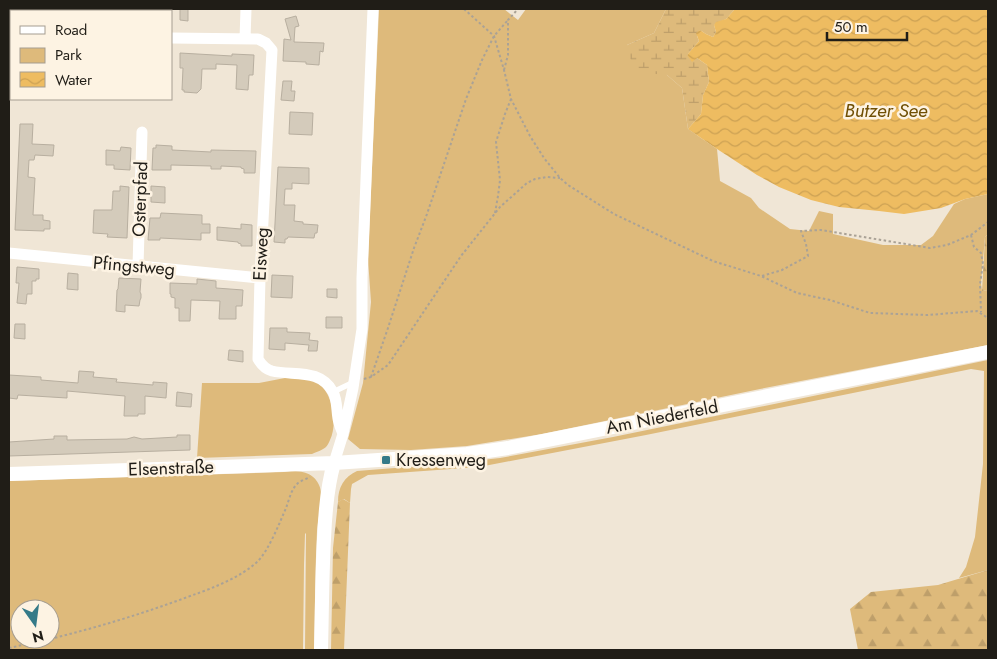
<svg xmlns="http://www.w3.org/2000/svg" width="997" height="659" viewBox="0 0 997 659" font-family="Jost,sans-serif">
  <style>
    .green { fill: #deba7b; fill-rule: evenodd }
    .forest { fill: url(#forest-firs) }
    .wetland { fill: url(#wetland-marsh) }
    .water { fill: url(#water-waves) }
    .building { fill: #d4cbbb; stroke: #b8afa0 }
    .lines { fill: none; stroke-linecap: round; stroke-linejoin: round }
    .path { stroke: #aaa296; stroke-width: 2; stroke-dasharray: 2.5 2.5; stroke-linecap: butt }
    .service { stroke: #fff; stroke-width: 5.5 }
    .minor { stroke: #fff; stroke-width: 11 }
    .tertiary { stroke: #fff; stroke-width: 14 }
    .poi-dot { fill: #357a88; stroke: #fdf3e3; stroke-width: 2 }
    .labels { text-anchor: middle; stroke-width: 5; stroke-linejoin: round; paint-order: stroke }
    .street-label { font-size: 18px; fill: #201d17; stroke: #fdf3e3 }
    .poi-label { font-size: 18px; fill: #201d17; stroke: #fdf3e3; text-anchor: start }
    .water-label { font-size: 19px; font-style: italic; fill: #704f04; stroke: #fdf3e3 }
  </style>
  <defs>
    <pattern id="forest-firs" width="22" height="20" patternUnits="userSpaceOnUse" patternTransform="scale(1.25)"><rect width="22" height="20" fill="#deba7b"/><path d="M5 1l3.5 6h-7zM16 11l3.5 6h-7z" fill="#be9f6a"/></pattern>
    <pattern id="wetland-marsh" width="20" height="14" patternUnits="userSpaceOnUse" patternTransform="scale(1.25)"><rect width="20" height="14" fill="#deba7b"/><path d="M1 5h8M5 5V1M11 12h8M15 12V8" fill="none" stroke="#be9f6a"/></pattern>
    <pattern id="water-waves" width="16" height="10" patternUnits="userSpaceOnUse" patternTransform="scale(1.25)"><rect width="16" height="10" fill="#eebc61"/><path d="M0 5q4-4 8 0t8 0" fill="none" stroke="#cca154"/></pattern>
  </defs>
  <rect width="100%" height="100%" fill="#f0e6d6"/>
  <!-- green -->
  <path class="green" d="M379 9H504L518 20 526 9H666L654 33 627 45 667 75 682 88 688 129 717 149 720 181 751 198 759 208 790 229 809 231 819 211 833 214V234L883 245H921L933 236 954 204 965 199 988 194V234L985 237 981 283 982 291 988 290V345L760 389 542 434 467 446 411 450 360 449 348 439 363 383 371 302 368 259Z
    M988 360V570L959 578 966 567 975 537 983 464 984 371 971 369 646 435 479 467 368 475 352 484 351 489 350 503 344 499 338 502C338 487 344 477 357 471L445 464 500 458 613 437Z
    M285 378C296 378 307 377 316 382 333 391 338 424 330 440 329 442 328 445 326 447 323 450 316 452 312 454L197 458 202 383H259Z
    M291 471C302 471 314 473 319 485 324 494 318 519 317 531 315 570 315 610 314 650H305L306 533 305 534 304 565 303 650H9V481L284 472ZM20 609H50V639H20Z"/>
  <!-- forest -->
  <path class="forest" d="M988 234V290L982 291 985 237Z
    M343 499 350 503 344 650H331L333 548 338 502Z
    M988 570V650H858L850 609 871 592 938 585Z"/>
  <!-- wetland -->
  <path class="wetland" d="M666 9H735L726 19 714 25 716 32 713 37 706 34 700 30 697 36 699 41 687 55 697 58 707 65 709 82 703 95 701 114 688 129 682 88 667 75 634 72 627 45 654 33Z"/>
  <!-- water -->
  <path class="water" d="M735 9H988V194L965 199 941 208 904 214 879 211 839 207 811 200 779 187 757 175 717 149 688 129 701 114 703 95 709 82 707 65 697 58 692 62 687 55 699 41 696 33 700 30 706 34 713 37 716 32 714 25 716 22 726 19Z"/>
  <!-- building -->
  <path class="building" d="M180 9H188V21L180 20Z
    M296 16 299 26 295 27 294 42 324 43 323 52 320 51 319 65 306 64V62L283 61 284 39 291 40 285 19Z
    M180 53 232 56V54L254 55 253 75H249L248 90 236 89 237 65 216 64V69H202L201 89 197 93 184 92V90H182L183 68H180Z
    M283 81H292L291 91H295L294 101 281 100Z
    M290 112 313 113 312 135 289 134Z
    M20 124H33L32 144 54 145 53 156 35 155 34 160H29L28 177 35 178 33 215H43V220L50 221V229H44V231L15 230Z
    M156 145 172 146V150L211 152V150L256 151 255 173H244V169L241 168V167L221 166V169H211V166L171 165V170H152L153 148H156Z
    M121 147 131 148 130 170 114 169V165H106V150L120 151Z
    M278 167 309 168V184L292 183V189H285L284 205H295L294 221 303 222V224L318 225 317 233H315L314 238 288 237 287 239H285V243L274 242Z
    M120 186 129 187 127 238 107 237 108 234 93 233 94 210H112L113 191H120Z
    M151 186 165 187V203L151 202Z
    M161 213 202 215V224H210V233H201V240L160 238V240H148L150 218H160Z
    M241 224 252 225V246H241V244L238 243V242L217 240V227L241 229Z
    M17 267 39 269V279H36V281H32V294H27L26 304 17 303 19 283H16Z
    M68 273 78 274V290L67 289Z
    M272 275 293 276 292 298 271 297Z
    M119 278 141 279 140 292 141 294V298L140 300 139 306 125 305V312L116 311 117 290 118 289Z
    M197 279 216 281V288L243 290 242 306H236V319H219L220 301 191 300 190 321H179V308H175V298L171 297V294H170V283L197 284Z
    M327 289H337V298L327 297Z
    M326 317H342V328H326Z
    M15 324H25V339L14 338Z
    M270 328H287V332L310 333 309 340 318 341 317 351H308L309 345 285 343V350L269 349Z
    M229 350 243 351V362L228 360Z
    M79 371 94 372 93 377 117 379 116 382 153 385V382L167 383 166 398 145 396V414H138V416H124L125 396 67 391V398L18 395 17 399 9 398V375L41 377V380L78 383Z
    M177 392 192 394 191 407 176 406Z
    M177 435H190V450L9 456V442L54 439V436H67V440L127 439 134 437 142 439 177 437Z"/>
  <g class="lines">
    <!-- path -->
    <path class="path" d="M464 9 494 36 504 70 511 99 530 136 544 158 560 178 568 185 614 214 713 261 761 276 797 293 830 300 870 313 928 315 977 311 988 318
      M504 70 508 55V20L518 9
      M495 213 498 196 500 180 496 142 505 114 511 99
      M971 235 974 247 981 253 983 264 980 284 981 312
      M762 276 782 270 808 256 806 244 801 231 821 230 930 248 947 245 971 235 988 222
      M371 377 388 328 414 248 427 214 466 99 482 60 494 36 508 20
      M364 379 371 377 388 365 461 256 500 207 527 183 535 179 547 177 560 178
      M50 639C99 627 145 613 193 595 213 588 241 577 257 562 268 552 280 522 286 508 289 500 291 490 297 484 300 481 306 479 310 477
      M9 648 49 639"/>
    <!-- service -->
    <path class="service" d="M333 392 354 382"/>
    <!-- minor -->
    <path class="minor" d="M171 38 258 39 266 43 272 50 260 278 258 359C261 364 265 369 272 371 294 376 320 368 333 392 338 401 336 413 339 423 340 427 342 431 343 434
      M245 39 246 9
      M9 48 11 9
      M9 253 260 278
      M138 266 142 132
      M334 463 343 434 353 388 362 329V278L373 9"/>
    <!-- tertiary -->
    <path class="tertiary" d="M9 474 334 463 467 454 508 448 988 352
      M321 650C322 613 322 576 324 539 325 514 327 487 334 463"/>
  </g>
  <!-- markers -->
  <rect class="poi-dot" x="381" y="455" width="10" height="10" rx="2.5"/>
  <g class="labels">
    <!-- street labels -->
    <g class="street-label">
      <text transform="translate(140 199) rotate(-88)" y="6">Osterpfad</text>
      <text transform="translate(261 254) rotate(-87)" y="6">Eisweg</text>
      <text transform="translate(134 266) rotate(5)" y="6">Pfingstweg</text>
      <text transform="translate(662 417) rotate(-11)" y="6">Am Niederfeld</text>
      <text transform="translate(171 468) rotate(-2)" y="6">Elsenstraße</text>
    </g>
    <!-- poi labels -->
    <g class="poi-label">
      <text x="396" y="466">Kressenweg</text>
    </g>
    <!-- water labels -->
    <g class="water-label">
      <text x="886" y="117">Butzer See</text>
    </g>
  </g>
  <!-- border -->
  <rect width="997" height="659" fill="none" stroke="#201d17" stroke-width="20"/>
  <!-- legend -->
  <rect x="10" y="10" width="162" height="90" fill="#fdf3e3" stroke="#a59d91"/>
  <rect x="20" y="26" width="25" height="8" fill="#ffffff" stroke="#a59d91"/>
  <text x="55" y="35" font-size="15" fill="#201d17">Road</text>
  <rect x="20" y="48" width="25" height="15" fill="#deba7b" stroke="#a59d91"/>
  <text x="55" y="60" font-size="15" fill="#201d17">Park</text>
  <rect x="20" y="72" width="25" height="15" fill="url(#water-waves)" stroke="#a59d91"/>
  <text x="55" y="85" font-size="15" fill="#201d17">Water</text>
  <!-- north arrow -->
  <g transform="translate(35 624) rotate(166)"><circle r="24" fill="#fdf3e3" stroke="#a59d91"/>
  <path d="M0-4L9 19L0 12L-9 19Z" fill="#357a88"/>
  <text y="-8" font-size="14" font-weight="bold" text-anchor="middle" fill="#201d17">N</text>
  </g>
  <!-- scale -->
  <path d="M827 32v8h80v-8" fill="none" stroke="#201d17" stroke-width="2.5"/>
  <text x="834" y="32" font-size="15" fill="#201d17" stroke="#fdf3e3" stroke-width="4" paint-order="stroke">50 m</text>
</svg>
